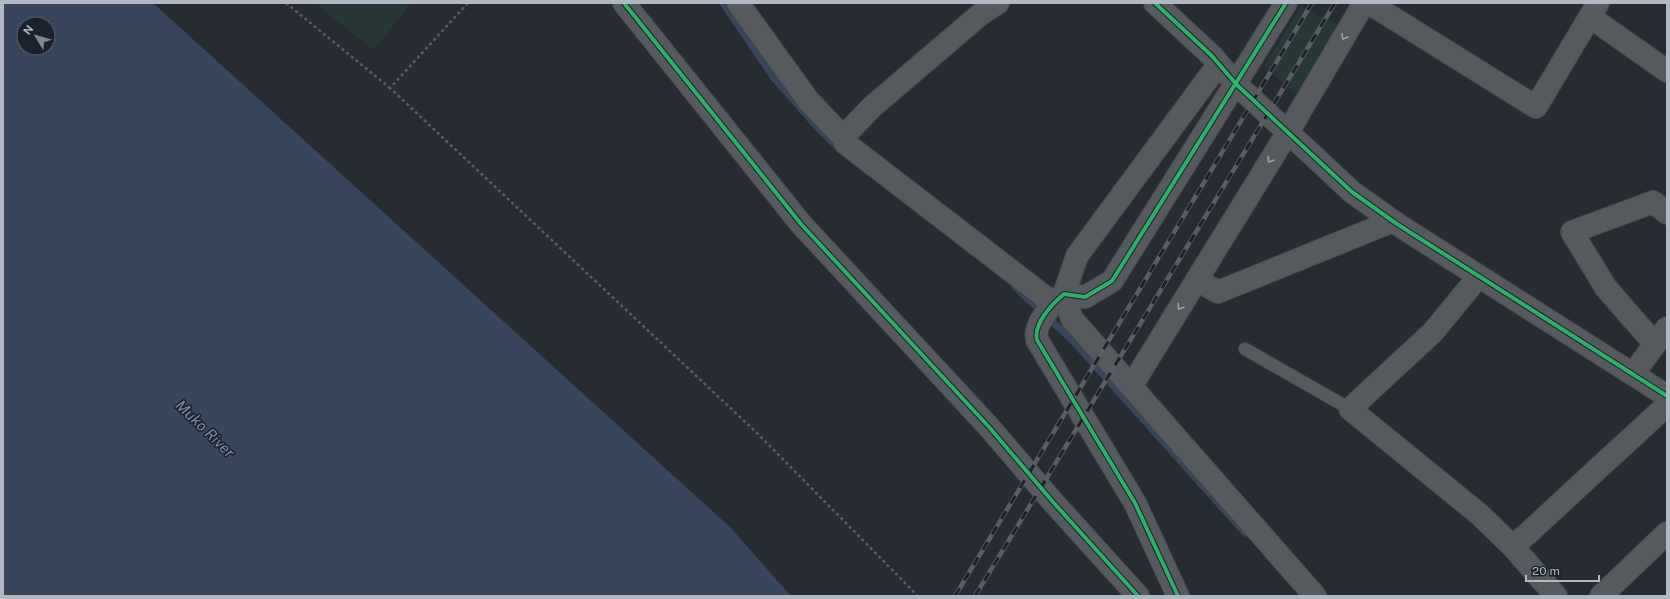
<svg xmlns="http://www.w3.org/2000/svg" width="1670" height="599" viewBox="0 0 1670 599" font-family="'Public Sans',sans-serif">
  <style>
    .green { fill: #273738 }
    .water { fill: #37465a; fill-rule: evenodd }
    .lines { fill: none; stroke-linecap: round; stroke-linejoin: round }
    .stream { stroke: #37465a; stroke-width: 7 }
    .service-casing { stroke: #44484c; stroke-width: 14 }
    .minor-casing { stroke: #44484c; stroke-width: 24 }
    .path { stroke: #5a5e63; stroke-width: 2.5; stroke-dasharray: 3 3; stroke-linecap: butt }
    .service { stroke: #565a5f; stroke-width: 12 }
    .minor { stroke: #565a5f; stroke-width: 22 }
    .rail-casing { stroke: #5a5e64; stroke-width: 4.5 }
    .rail { stroke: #1b222b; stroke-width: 3; stroke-dasharray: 9; stroke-linecap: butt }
    .cycleway-casing { stroke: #1b222b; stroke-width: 6 }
    .cycleway { stroke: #2db169; stroke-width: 4 }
    .oneway { stroke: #9aa0aa }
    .labels { text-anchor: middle; stroke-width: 3; stroke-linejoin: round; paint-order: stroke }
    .water-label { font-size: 15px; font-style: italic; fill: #7b8fa9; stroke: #1b222b }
  </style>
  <rect width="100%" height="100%" fill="#262c32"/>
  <!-- green -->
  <path class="green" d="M315 3H412L373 50Z
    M1301 6 1338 25 1296 94 1264 66Z"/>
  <!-- water -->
  <path class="water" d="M3 3H153L730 527 791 596H3ZM24 24H48V48H24Z"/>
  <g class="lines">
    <!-- stream -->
    <path class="stream" d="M723 3 774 78 818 128 840 149
      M1015 287 1073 341 1245 533"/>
    <defs>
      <path id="service" d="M1245 349 1350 409"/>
      <path id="minor" d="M624 3 801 224 989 427 1053 502 1138 596
        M738 3 808 100 843 137 845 143 1053 303
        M1155 3 1212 56 1236 84 1352 192 1397 224 1667 396
        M1369 3 1536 107 1598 3
        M1590 17 1667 71
        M1218 65 1077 256 1064 294 1072 319 1315 596
        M843 137 873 106 982 13 998 3
        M1479 276 1433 332 1350 409 1479 514 1513 547 1556 596
        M1197 280 1218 292 1393 221
        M1655 344 1606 288 1572 232 1653 202 1667 213
        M1633 374 1667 328
        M1132 385 1288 132 1364 3
        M1513 547 1667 405
        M1178 596 1135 503 1037 340C1033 324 1052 304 1064 294L1085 297 1112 281 1286 3
        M1601 596 1667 533"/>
    </defs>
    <!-- service casing -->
    <use href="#service" class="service-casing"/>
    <!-- minor casing -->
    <use href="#minor" class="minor-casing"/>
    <!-- path -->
    <path class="path" d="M286 3 390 88
      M468 3 390 88 757 433 918 596"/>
    <!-- service -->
    <use href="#service" class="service"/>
    <!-- minor -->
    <use href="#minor" class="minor"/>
    <defs>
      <path id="rail" d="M955 596 1312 3
        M975 596 1335 3"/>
    </defs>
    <!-- rail casing -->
    <use href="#rail" class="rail-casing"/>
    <!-- rail -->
    <use href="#rail" class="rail"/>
    <defs>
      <path id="cycleway" d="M624 3 801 224 989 427 1053 502 1138 596
        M1155 3 1212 56 1236 84 1352 192 1397 224 1667 396
        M1178 596 1135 503 1037 340C1033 324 1052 304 1064 294L1085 297 1112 281 1286 3"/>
    </defs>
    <!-- cycleway casing -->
    <use href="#cycleway" class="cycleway-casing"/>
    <!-- cycleway -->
    <use href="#cycleway" class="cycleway"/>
  </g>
  <!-- one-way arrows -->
  <defs><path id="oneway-chevron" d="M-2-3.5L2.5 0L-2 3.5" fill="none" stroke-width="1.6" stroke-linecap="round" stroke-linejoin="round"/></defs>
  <g class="oneway">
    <use href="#oneway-chevron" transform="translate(1344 37) rotate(121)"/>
    <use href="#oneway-chevron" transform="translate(1270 160) rotate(122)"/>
    <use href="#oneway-chevron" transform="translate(1180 307) rotate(122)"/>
  </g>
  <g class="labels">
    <!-- water labels -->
    <g class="water-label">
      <text transform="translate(205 429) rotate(44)" y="5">Muko River</text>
    </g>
  </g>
  <!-- border -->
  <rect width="1670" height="599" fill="none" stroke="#b0b8c3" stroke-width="8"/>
  <!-- north arrow -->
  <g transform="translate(36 36) rotate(308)"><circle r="19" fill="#1b222b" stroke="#575e68"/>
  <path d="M0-3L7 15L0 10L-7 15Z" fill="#808790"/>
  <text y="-6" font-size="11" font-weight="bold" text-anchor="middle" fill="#b0b8c3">N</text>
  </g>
  <!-- scale -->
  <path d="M1526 575v6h73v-6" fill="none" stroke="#b0b8c3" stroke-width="2"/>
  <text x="1532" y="575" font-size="12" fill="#b0b8c3" stroke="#1b222b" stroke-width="3" paint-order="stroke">20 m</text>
</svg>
